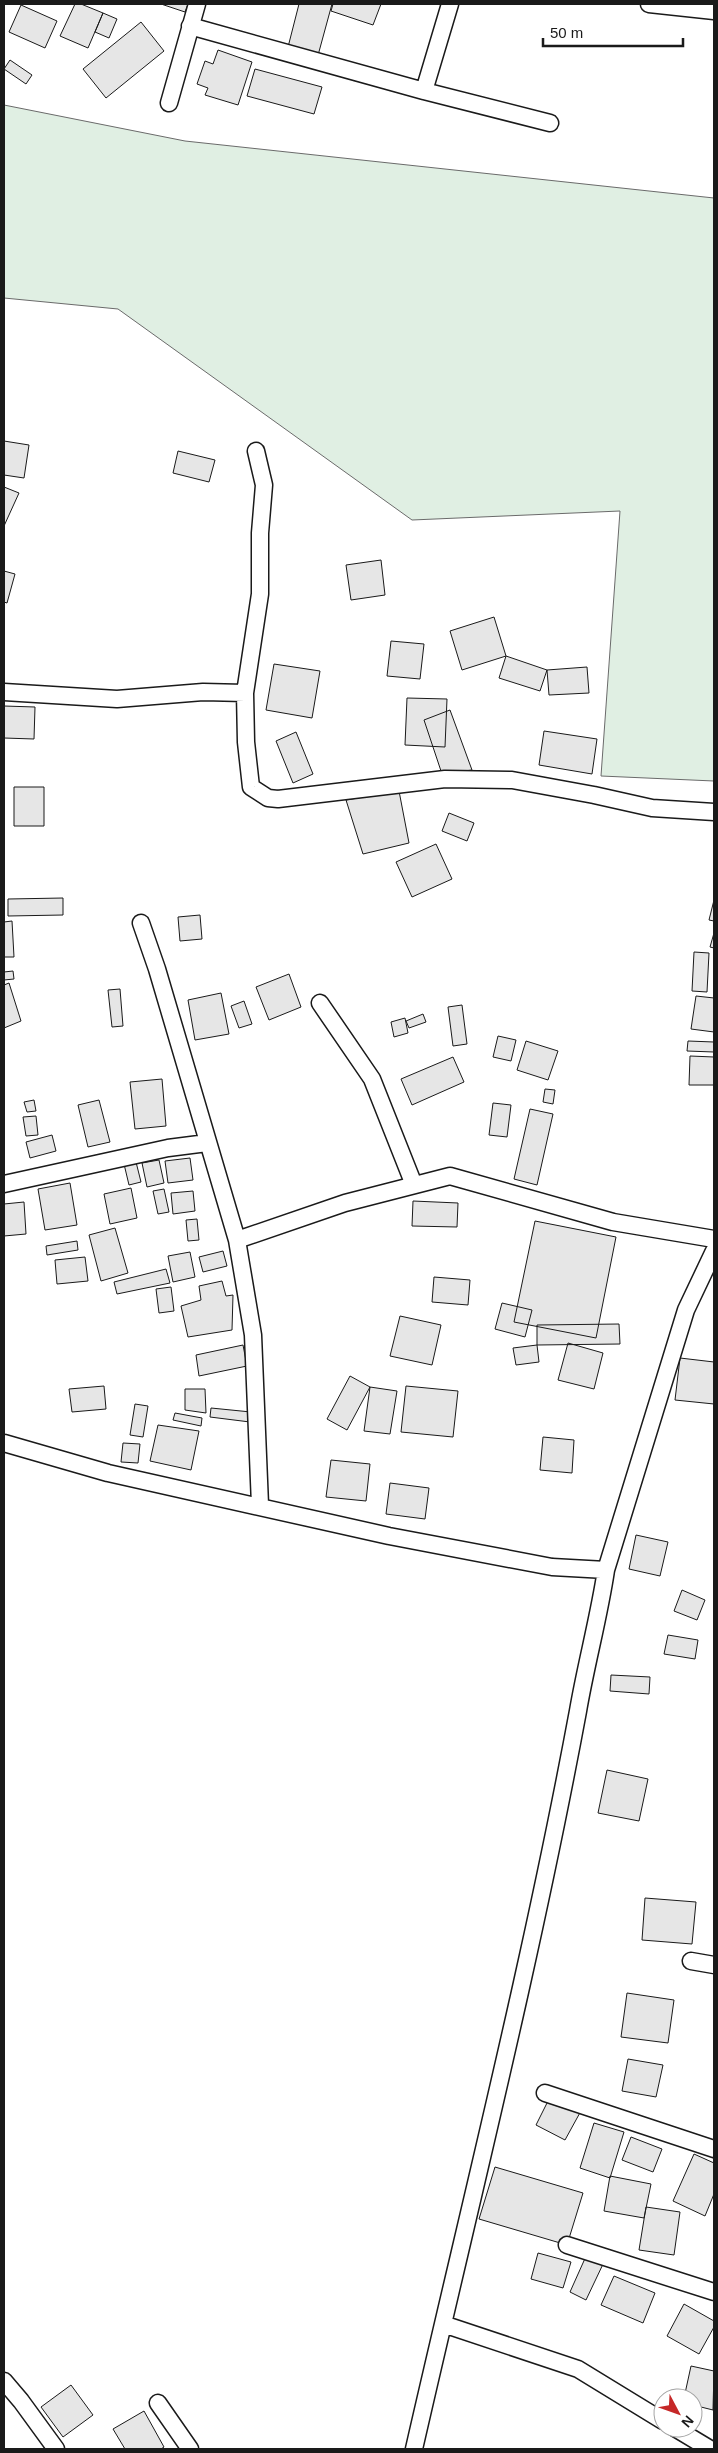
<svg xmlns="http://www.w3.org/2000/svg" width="718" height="2453" viewBox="0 0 718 2453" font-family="Helvetica,sans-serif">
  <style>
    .green { fill: #e0efe3; stroke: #6a6a6a }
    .building { fill: #e6e6e6; stroke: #1a1a1a }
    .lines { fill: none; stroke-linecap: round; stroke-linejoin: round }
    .street-casing { stroke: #1a1a1a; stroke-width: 19 }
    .street { stroke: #fff; stroke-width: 16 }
  </style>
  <rect width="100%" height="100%" fill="#fff"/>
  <!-- green -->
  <path class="green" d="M4 105 185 141 714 198V781L601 776 620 511 412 520 118 309 4 298Z"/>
  <!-- building -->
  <path class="building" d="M75 4H81L103 13 88 48 60 36Z
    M161 4H188L185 12Z
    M299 4H332L317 59 287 51Z
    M333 4H381L373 25 331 11Z
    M21 5 57 21 45 48 9 32Z
    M103 13 117 19 109 38 95 32Z
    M141 22 164 51 106 98 83 69Z
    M218 50 252 62 238 105 205 95 208 88 197 84 205 61 213 64Z
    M10 60 32 75 26 84 4 69Z
    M255 69 322 87 314 114 247 96Z
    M4 441 29 445 24 478 4 475Z
    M178 451 215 460 209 482 173 473Z
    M4 487 19 493 4 526Z
    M381 560 385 595 351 600 346 565Z
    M4 571 15 574 7 603 4 602Z
    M494 617 506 656 462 670 450 631Z
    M391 641 424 644 420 679 387 676Z
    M506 656 547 670 540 691 499 678Z
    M274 664 320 671 312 718 266 710Z
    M587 667 589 693 549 695 547 670Z
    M407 698 447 699 445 747 405 745Z
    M4 706 35 707 34 739 4 738Z
    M450 710 472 770 442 774 424 720Z
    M544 731 597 739 592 774 539 765Z
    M296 732 313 774 293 783 276 741Z
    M14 787H44V826H14Z
    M399 791 409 843 363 854 346 800Z
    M449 813 474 823 467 841 442 831Z
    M436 844 452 879 412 897 396 862Z
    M63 898V915L8 916V899Z
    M714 900V921L709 920Z
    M200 915 202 939 180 941 178 917Z
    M12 921 14 957H4V922Z
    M714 933V948L710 947Z
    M694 952 709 953 707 992 692 991Z
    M13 971 14 979 4 980V972Z
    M289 974 301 1007 269 1020 256 987Z
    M9 983 21 1021 4 1028V985Z
    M120 989 123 1026 112 1027 108 990Z
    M221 993 229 1034 195 1040 188 1000Z
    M696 996 714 998V1032L691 1029Z
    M244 1001 252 1024 239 1028 231 1006Z
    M462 1005 467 1044 453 1046 448 1007Z
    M423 1014 426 1022 409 1028 406 1021Z
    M405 1018 408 1033 394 1037 391 1022Z
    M498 1036 516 1040 511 1061 493 1057Z
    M526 1041 558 1051 548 1080 517 1070Z
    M688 1041 714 1042V1052L687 1051Z
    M690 1056 714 1057V1085H689Z
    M453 1057 464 1082 412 1105 401 1079Z
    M162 1079 166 1126 135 1129 130 1082Z
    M545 1089 555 1090 553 1104 543 1102Z
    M34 1100 36 1111 27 1112 24 1102Z
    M99 1100 110 1142 88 1147 78 1105Z
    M493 1103 511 1105 507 1137 489 1135Z
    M530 1109 553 1114 537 1185 514 1179Z
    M36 1116 38 1135 26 1136 23 1117Z
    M52 1135 56 1151 30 1158 26 1142Z
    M190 1158 193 1180 168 1183 165 1161Z
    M159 1160 164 1183 147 1187 142 1163Z
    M136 1162 141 1182 129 1185 124 1164Z
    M70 1183 77 1225 45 1230 38 1189Z
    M131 1188 137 1218 110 1224 104 1194Z
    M164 1189 169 1212 158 1214 153 1191Z
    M193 1191 195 1211 173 1214 171 1193Z
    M413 1201 458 1203 457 1227 412 1226Z
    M24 1202 26 1234 4 1236V1204Z
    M197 1219 199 1240 188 1241 186 1220Z
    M535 1221 616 1237 596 1338 514 1322Z
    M115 1228 128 1273 101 1281 89 1235Z
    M77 1241 78 1250 47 1255 46 1246Z
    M223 1251 227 1266 203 1272 199 1257Z
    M190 1252 195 1277 173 1282 168 1256Z
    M85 1257 88 1281 57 1284 55 1260Z
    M166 1269 170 1283 117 1294 114 1282Z
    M434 1277 470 1280 468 1305 432 1302Z
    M222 1281 226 1296 233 1295 232 1330 188 1337 181 1306 201 1300 199 1286Z
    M171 1287 174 1311 159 1313 156 1289Z
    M502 1303 532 1310 525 1337 495 1329Z
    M400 1316 441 1325 432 1365 390 1356Z
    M619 1324 620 1344 537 1345V1325Z
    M568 1343 603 1353 594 1389 558 1380Z
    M243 1345 247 1366 199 1376 196 1355Z
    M537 1345 539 1362 516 1365 513 1348Z
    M680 1358 714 1362V1404L675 1400Z
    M350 1376 370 1387 347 1430 327 1419Z
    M104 1386 106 1409 72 1412 69 1389Z
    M406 1386 458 1391 453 1437 401 1432Z
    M370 1387 397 1391 390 1434 364 1431Z
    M185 1389H205L206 1413 185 1410Z
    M135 1404 148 1406 143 1437 130 1435Z
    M211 1408 251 1412 250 1422 210 1417Z
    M175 1413 202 1418 201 1426 173 1420Z
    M158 1425 199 1431 191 1470 150 1461Z
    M543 1437 574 1440 572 1473 540 1470Z
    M123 1443 140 1444 138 1463 121 1462Z
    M331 1460 370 1464 366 1501 326 1497Z
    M390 1483 429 1488 425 1519 386 1514Z
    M636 1535 668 1542 660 1576 629 1569Z
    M682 1590 705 1600 697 1620 674 1611Z
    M668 1635 698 1640 695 1659 664 1654Z
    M611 1675 650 1677 649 1694 610 1691Z
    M607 1770 648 1779 639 1821 598 1813Z
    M645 1898 696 1902 692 1944 642 1940Z
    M627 1993 674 2000 668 2043 621 2037Z
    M628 2059 663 2065 656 2097 622 2091Z
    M552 2093 582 2109 565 2140 536 2125Z
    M594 2123 624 2132 610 2178 580 2168Z
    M631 2137 662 2149 653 2172 622 2160Z
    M694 2154 714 2163V2194L705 2216 673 2201Z
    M495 2167 583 2193 567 2245 479 2219Z
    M610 2176 651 2184 644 2218 604 2211Z
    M646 2207 680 2212 674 2255 639 2250Z
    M538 2253 571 2262 563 2288 531 2279Z
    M587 2254 604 2262 586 2300 570 2292Z
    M614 2276 655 2293 643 2323 601 2305Z
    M684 2304 714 2321V2327L699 2354 667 2336Z
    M691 2366 714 2371 713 2410 693 2405V2398H684Z
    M71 2385 93 2415 63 2437 41 2407Z
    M144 2411 164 2447 161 2449H125L113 2429Z"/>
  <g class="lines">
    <defs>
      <path id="street" d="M649 4 714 11
        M190 26 424 91 450 4
        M424 91 550 123
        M169 103 197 4
        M256 451 264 485 260 533V594L245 693 246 742 251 787 268 798 278 799 445 779 512 780 594 795 652 808 714 812
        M4 692 117 699 203 692 245 693
        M141 923 157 969 237 1240 253 1335 260 1505
        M320 1003 372 1079 414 1185
        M4 1184 168 1148 207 1143
        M237 1240 345 1203 450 1176 613 1222 714 1239
        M4 1443 108 1473 389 1536 552 1567 606 1570 686 1310 714 1251
        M691 1961 714 1965
        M545 2093 714 2149
        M567 2245 714 2292
        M443 2324 578 2369 663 2421
        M4 2381 21 2401 56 2449
        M158 2403 190 2449
        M675 2428 710 2449
        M414 2449C470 2204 532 1959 578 1711 586 1664 599 1617 606 1570"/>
    </defs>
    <!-- street casing -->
    <use href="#street" class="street-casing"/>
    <!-- street -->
    <use href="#street" class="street"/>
  </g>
  <!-- border -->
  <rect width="718" height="2453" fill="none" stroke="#1a1a1a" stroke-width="10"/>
  <!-- north arrow -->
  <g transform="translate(678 2413) rotate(131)"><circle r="24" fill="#ffffff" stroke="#a3a3a3"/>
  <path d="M0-4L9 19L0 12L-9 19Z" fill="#c62828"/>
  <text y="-8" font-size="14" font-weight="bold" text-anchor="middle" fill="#1a1a1a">N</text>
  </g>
  <!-- scale -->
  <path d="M543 38v8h140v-8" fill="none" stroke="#1a1a1a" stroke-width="2.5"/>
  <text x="550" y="38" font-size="15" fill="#1a1a1a" stroke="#ffffff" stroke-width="4" paint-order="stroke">50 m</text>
</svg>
